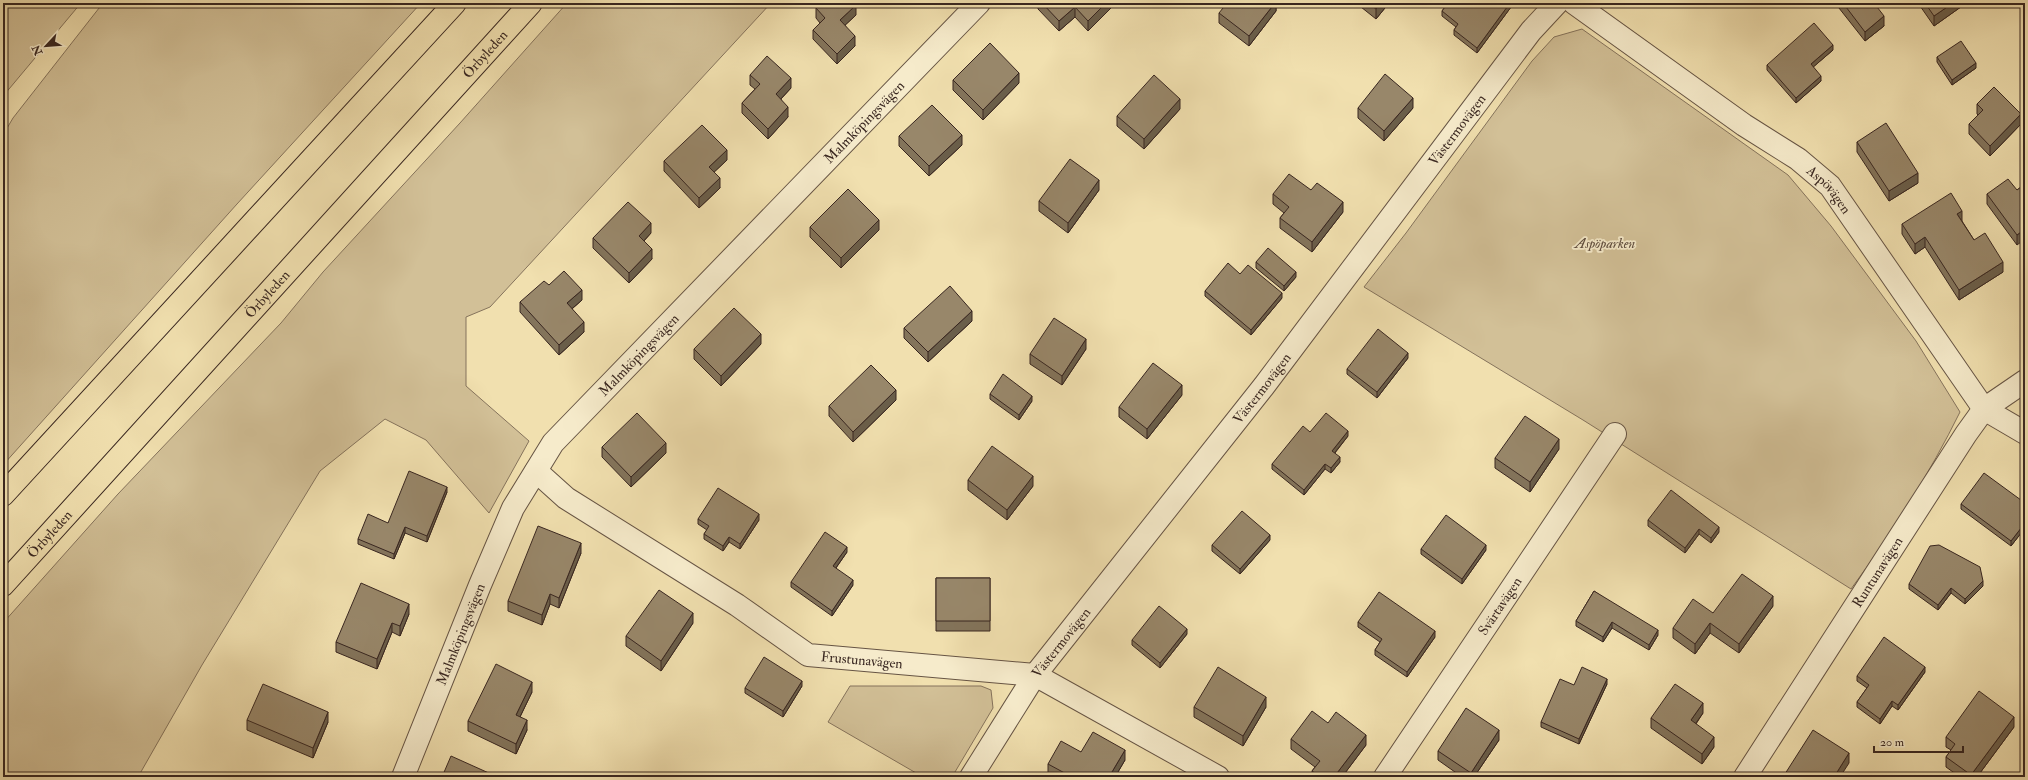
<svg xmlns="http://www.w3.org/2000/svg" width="2028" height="780" viewBox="0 0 2028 780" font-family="'IM FELL Double Pica',serif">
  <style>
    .green { fill: #d2c097; stroke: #85735c }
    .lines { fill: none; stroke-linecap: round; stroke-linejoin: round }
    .minor-casing { stroke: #665444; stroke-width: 24 }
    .major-casing { stroke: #382620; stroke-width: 24 }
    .minor { stroke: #f6ebcb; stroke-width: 22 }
    .major { stroke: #f1e0af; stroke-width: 22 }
    .wall { fill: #83745b; stroke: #382620 }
    .shaded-wall { fill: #6a5e4a; stroke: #382620 }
    .building { fill: #98876a; stroke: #382620 }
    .labels { text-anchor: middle; stroke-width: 3.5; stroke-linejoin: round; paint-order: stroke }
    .street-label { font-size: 14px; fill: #382620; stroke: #f6ebcb }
    .park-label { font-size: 14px; font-style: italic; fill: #5e4c3e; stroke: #f6ebcb }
  </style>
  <rect width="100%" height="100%" fill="#f1e0af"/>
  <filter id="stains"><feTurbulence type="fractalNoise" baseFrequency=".005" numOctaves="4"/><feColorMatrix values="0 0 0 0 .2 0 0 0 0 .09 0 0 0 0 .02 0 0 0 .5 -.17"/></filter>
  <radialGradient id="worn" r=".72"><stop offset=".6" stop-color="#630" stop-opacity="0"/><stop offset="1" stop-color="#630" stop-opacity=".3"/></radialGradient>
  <!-- green -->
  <path class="green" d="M3 3H81L4 95H3Z
    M103 3H421L237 204 3 465V135L13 118Z
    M567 3H771L490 307 466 317V386L529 441 489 513 426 440 385 419 320 471 202 665 138 777H3V623L118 494 281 323 323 272 460 123Z
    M1582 29 1788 175 1831 226 1916 341 1960 412C1930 473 1892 533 1851 589L1583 420 1364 287 1406 233 1532 61 1554 37Z
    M850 686H981L991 690 993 708 952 777H923L828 722Z"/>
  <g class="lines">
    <defs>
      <g id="minor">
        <path id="s1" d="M1574 3 1744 125 1798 159 1830 186 1984 409 2025 433"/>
        <path id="s2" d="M536 471 566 498 737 605 808 655 1035 675 1218 777"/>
        <path id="s3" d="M403 777 480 585 513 508 553 443 979 3"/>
        <path id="s4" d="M971 777 1035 675 1264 386 1531 31 1557 3"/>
        <path id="s5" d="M1385 777 1615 434"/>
        <path id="s6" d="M1745 777 1966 434 1984 409 2025 381"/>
      </g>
      <g id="major">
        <path d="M3 495 455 3"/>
        <path id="s7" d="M3 585 531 3"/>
      </g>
    </defs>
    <!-- minor casing -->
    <use href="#minor" class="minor-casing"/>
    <!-- major casing -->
    <use href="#major" class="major-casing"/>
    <!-- minor -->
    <use href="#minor" class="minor"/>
    <!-- major -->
    <use href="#major" class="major"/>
  </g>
  <!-- wall -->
  <path class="wall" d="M1038 3H1111V8L1088 31 1075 17 1059 31 1038 9Z
    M1276 3V11L1249 46 1219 23V13Z
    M1356 3H1389L1376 19Z
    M1448 3H1514L1477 53 1454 35V30L1456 27 1442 16V11Z
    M1835 3H1874L1884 26 1865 41Z
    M1918 3H1965V4L1934 26Z
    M816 8 856 15 845 25 855 46 837 64 813 39V30L820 23 816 18Z
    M1833 50 1813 67 1821 81 1796 103 1767 70V65Z
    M1937 57 1976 68 1952 85 1937 62Z
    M750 75 791 88 781 99 788 117 768 139 742 113V103L755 89 750 85Z
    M953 80 1019 83 983 120 953 90Z
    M1977 104 2021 124 1990 156 1969 134V124L1978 115 1977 114Z
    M1358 108H1413L1384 141 1358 118Z
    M1180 109 1144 149 1117 126V116Z
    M899 136 962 145 929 176 899 146Z
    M1857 142 1918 183 1889 201 1857 152Z
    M727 160 714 172 720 188 699 208 664 171V161Z
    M2025 184 2017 245 1987 204V194L2017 190Z
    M1099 190 1068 233 1039 211V201Z
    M1311 190 1343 212 1312 252 1280 228V218L1284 213 1273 204V194Z
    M1962 221 1974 240 2003 272 1959 300 1925 247 1915 254 1902 234V224Z
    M810 227 879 230 841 268 810 237Z
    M651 233 644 241 652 259 629 283 593 248V238Z
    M1256 262 1296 277 1284 291 1256 268Z
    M1240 274 1282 298 1251 335 1205 296V291Z
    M549 285 582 300 572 309 584 332 559 355 520 312V302Z
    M972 321 928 362 904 338V328Z
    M761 344 721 386 694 359V349Z
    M1086 349 1062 385 1030 364V354Z
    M1408 358 1377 398 1347 374V369Z
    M990 394 1032 401 1019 420 990 399Z
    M1182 395 1147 439 1119 417V407Z
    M896 400 853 442 829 416V406Z
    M1310 432 1348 436 1335 453 1340 462 1331 473 1325 469 1304 495 1272 469V464Z
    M602 447 666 453 631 487 602 457Z
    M1559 449 1530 492 1495 468V458Z
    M968 480 1033 486 1007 520 968 490Z
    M447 492 427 542 405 533 394 559 358 544V539Z
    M2025 503V528L2011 546 1961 509V504Z
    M698 519 759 520 740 549 729 542 723 551 704 539V534L707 530 698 524Z
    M1648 520 1719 532 1711 543 1699 534 1685 553 1648 526Z
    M1270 540 1240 574 1212 551V545Z
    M1421 549 1486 550 1462 584 1421 554Z
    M847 552 836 568 853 585 832 616 791 587V582Z
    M581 553 559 608 550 604 542 625 508 611V601Z
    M936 578H990V631H936Z
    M1909 584 1983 586 1965 604 1951 593 1938 610 1909 589Z
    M1594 591 1658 635 1649 650 1612 628 1603 642 1576 626V621Z
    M1773 606 1739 653 1710 633 1695 654 1673 638V628L1713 613Z
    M409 614 400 636 392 632 377 669 336 652V642Z
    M1358 622 1435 637 1407 677 1375 655V650L1380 642 1358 627Z
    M693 623 661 671 626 646V636Z
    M1187 634 1160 668 1132 645V640Z
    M1925 672 1898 710 1892 706 1880 724 1857 707V702L1867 688 1857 681V676Z
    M1607 684 1579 744 1541 727V722Z
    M802 686 783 717 745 693V688Z
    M532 692 520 717 527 730 516 754 468 731V721Z
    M1194 707H1266L1243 746 1194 717Z
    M1703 713 1696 724 1714 747 1702 764 1651 728V718Z
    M247 720 328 722 313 758 247 730Z
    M1328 723 1366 745 1342 777H1312V771L1315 767 1291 749V739Z
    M2014 727 1977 777H1960L1946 767V757L1951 750 1946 747V737Z
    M1499 740 1474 777H1462L1438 760V751Z
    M1081 752 1125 760 1115 777H1054L1048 774V764Z"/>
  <!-- shaded-wall -->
  <path class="shaded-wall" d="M1106 3H1111V8L1088 31V21Z
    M1275 3H1276V11L1249 46V36Z
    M1381 3H1389L1376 19V9Z
    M1510 3H1514L1477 53V48Z
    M1953 3H1965V4L1934 26V16Z
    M856 5V15L840 30V20Z
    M1075 7V17L1059 31V21Z
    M1884 16V26L1865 41V32Z
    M855 36V46L837 64V54Z
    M1833 45V50L1811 69V64Z
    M1976 63V68L1952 85V80Z
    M1019 73V83L983 120V110Z
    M1821 76V81L1796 103V98Z
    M791 78V88L776 104V94Z
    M1413 98V108L1384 141V131Z
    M1180 99V109L1144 149V139Z
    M788 107V117L768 139V129Z
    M2021 114V124L1990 156V146Z
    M962 135V145L929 176V166Z
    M727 150V160L709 177V167Z
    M1918 173V183L1889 201V191Z
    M720 178V188L699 208V198Z
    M1099 180V190L1068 233V223Z
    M1343 202V212L1312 252V242Z
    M1962 211V221L1957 214Z
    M879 220V230L841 268V258Z
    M651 223V233L639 246V236Z
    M2025 229V239L2017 245V235Z
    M1925 237V247L1915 254V244Z
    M652 249V259L629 283V273Z
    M2003 262V272L1959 300V290Z
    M1296 272V277L1284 291V286Z
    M582 290V300L567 313V303Z
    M1282 293V298L1251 335V330Z
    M972 311V321L928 362V352Z
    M584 322V332L559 355V345Z
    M761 334V344L721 386V376Z
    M1086 339V349L1062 385V376Z
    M1408 353V358L1377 398V392Z
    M1182 385V395L1147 439V429Z
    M896 390V400L853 442V432Z
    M1032 396V401L1019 420V415Z
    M1348 431V436L1332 456V451Z
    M1559 439V449L1530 492V482Z
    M666 443V453L631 487V477Z
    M1340 457V462L1331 473V468Z
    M1325 464V469L1304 495V490Z
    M1033 476V486L1007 520V510Z
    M447 487V492L427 542V536Z
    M759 514V520L740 549V544Z
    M2025 523V528L2011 546V541Z
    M405 527V533L394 559V554Z
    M1719 527V532L1711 543V538Z
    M1699 529V534L1685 553V548Z
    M1270 535V540L1240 574V569Z
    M729 537V542L723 551V546Z
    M581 543V553L559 608V598Z
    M1486 545V550L1462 584V579Z
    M847 547V552L833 572V566Z
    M853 580V585L832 616V611Z
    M1983 581V586L1965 604V599Z
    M1951 588V593L1938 610V605Z
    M550 594V604L542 625V615Z
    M1773 596V606L1739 653V644Z
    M409 604V614L400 636V626Z
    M693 613V623L661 671V661Z
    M1612 622V628L1603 642V637Z
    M392 623V632L377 669V659Z
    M1710 623V633L1695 654V644Z
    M1187 629V634L1160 668V663Z
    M1658 630V635L1649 650V645Z
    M1435 631V637L1407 677V672Z
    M1925 667V672L1898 710V705Z
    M1607 679V684L1579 744V739Z
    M802 681V686L783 717V711Z
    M532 682V692L516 725V715Z
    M1266 697V707L1243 746V736Z
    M1892 701V706L1880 724V719Z
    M1703 703V713L1691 730V720Z
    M328 712V722L313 758V748Z
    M2014 717V727L1977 777H1971V775Z
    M527 720V730L516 754V744Z
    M1499 730V740L1474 777H1471V773Z
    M1366 735V745L1342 777H1334Z
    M1714 737V747L1702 764V754Z
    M1125 750V760L1115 777H1109Z
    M1849 753V763L1840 777H1834Z"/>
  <!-- building -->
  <path class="building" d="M821 3H854L856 5 840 20 855 36 837 54 813 30 825 18 816 8Z
    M1042 3H1106L1088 21 1075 7 1059 21Z
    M1227 3H1275L1249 36 1219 13Z
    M1368 3H1381L1376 9Z
    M1448 3H1510L1477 48 1454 30 1458 24 1442 11Z
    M1843 3H1874L1884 16 1865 32Z
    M1925 3H1953L1934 16Z
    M1814 23 1833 45 1811 64 1821 76 1796 98 1767 65Z
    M1961 41 1976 63 1952 80 1937 57Z
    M990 43 1019 73 983 110 953 80Z
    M767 56 791 78 776 94 788 107 768 129 742 103 760 84 750 75Z
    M1385 74 1413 98 1384 131 1358 108Z
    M1154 75 1180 99 1144 139 1117 116Z
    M1994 87 2021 114 1990 146 1969 124 1983 110 1977 104Z
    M932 105 962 135 929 166 899 136Z
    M1886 123 1918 173 1889 191 1857 142Z
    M702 125 727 150 709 167 720 178 699 198 664 161Z
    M1070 159 1099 180 1068 223 1039 201Z
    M1289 174 1311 190 1317 183 1343 202 1312 242 1280 218 1289 207 1273 194Z
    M2008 179 2017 190 2025 184V229L2017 235 1987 194Z
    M848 189 879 220 841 258 810 227Z
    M1951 193 1962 211 1957 214 1974 240 1985 233 2003 262 1959 290 1925 237 1915 244 1902 224Z
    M628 202 651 223 639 236 652 249 629 273 593 238Z
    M1268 248 1296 272 1284 286 1256 262Z
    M1228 263 1240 274 1248 265 1282 293 1251 330 1205 291Z
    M564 271 582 290 567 303 584 322 559 345 520 302 544 281 549 285Z
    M950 286 972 311 928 352 904 328Z
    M734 308 761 334 721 376 694 349Z
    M1054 318 1086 339 1062 376 1030 354Z
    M1378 329 1408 353 1377 392 1347 369Z
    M1153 363 1182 385 1147 429 1119 407Z
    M871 365 896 390 853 432 829 406Z
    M1003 374 1032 396 1019 415 990 394Z
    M637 413 666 443 631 477 602 447Z
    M1326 413 1348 431 1332 451 1340 457 1331 468 1325 464 1304 490 1272 464 1303 426 1310 432Z
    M1525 416 1559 439 1530 482 1495 458Z
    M992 446 1033 476 1007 510 968 480Z
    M409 471 447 487 427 536 405 527 394 554 358 539 368 514 388 523Z
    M1984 473 2025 503V523L2011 541 1961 504Z
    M718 488 759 514 740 544 729 537 723 546 704 534 709 526 698 519Z
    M1671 490 1719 527 1711 538 1699 529 1685 548 1648 520Z
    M1242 511 1270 535 1240 569 1212 545Z
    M1446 515 1486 545 1462 579 1421 549Z
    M538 526 581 543 559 598 550 594 542 615 508 601Z
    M825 532 847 547 833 566 853 580 832 611 791 582Z
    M1939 545 1980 567 1983 581 1965 599 1951 588 1938 605 1909 584 1930 546Z
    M1742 574 1773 596 1739 644 1710 623 1695 644 1673 628 1693 599 1713 613Z
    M936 578H990V621H936Z
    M361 583 409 604 400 626 392 623 377 659 336 642Z
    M659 590 693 613 661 661 626 636Z
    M1594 591 1658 630 1649 645 1612 622 1603 637 1576 621Z
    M1379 592 1435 631 1407 672 1375 650 1382 639 1358 622Z
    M1159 606 1187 629 1160 663 1132 640Z
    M1884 637 1925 667 1898 705 1892 701 1880 719 1857 702 1869 685 1857 676Z
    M764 657 802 681 783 711 745 688Z
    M496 664 532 682 516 715 527 720 516 744 468 721Z
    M1218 667 1266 697 1243 736 1194 707Z
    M1582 667 1607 679 1579 739 1541 722 1560 679 1574 685Z
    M263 684 328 712 313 748 247 720Z
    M1675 684 1703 703 1691 720 1714 737 1702 754 1651 718Z
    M1979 691 2014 717 1971 775 1946 757 1955 744 1946 737Z
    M1466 708 1499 730 1471 773 1438 751Z
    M1312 711 1328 723 1336 712 1366 735 1334 777H1320L1312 771 1320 761 1291 739Z
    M1813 730 1849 753 1834 777H1783Z
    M1093 732 1125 750 1109 777H1072L1048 764 1061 741 1081 752Z
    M451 756 491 774 490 777H442Z
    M654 774 660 777H652Z"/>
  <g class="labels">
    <!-- street labels -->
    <g class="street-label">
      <text dy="5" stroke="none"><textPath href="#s7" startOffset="717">Örbyleden</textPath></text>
      <text dy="5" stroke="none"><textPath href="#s3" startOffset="814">Malmköpingsvägen</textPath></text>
      <text dy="5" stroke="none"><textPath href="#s4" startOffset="810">Västermovägen</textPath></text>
      <text dy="5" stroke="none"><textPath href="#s1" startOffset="317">Aspövägen</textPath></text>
      <text dy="5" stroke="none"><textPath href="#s7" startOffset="393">Örbyleden</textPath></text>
      <text dy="5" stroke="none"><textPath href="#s3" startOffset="490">Malmköpingsvägen</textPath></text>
      <text dy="5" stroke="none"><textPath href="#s4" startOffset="486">Västermovägen</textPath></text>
      <text dy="5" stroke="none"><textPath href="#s7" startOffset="69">Örbyleden</textPath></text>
      <text dy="5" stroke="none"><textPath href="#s6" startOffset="244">Runtunavägen</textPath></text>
      <text dy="5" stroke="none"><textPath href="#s5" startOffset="206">Svärtavägen</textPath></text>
      <text dy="5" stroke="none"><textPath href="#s3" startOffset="154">Malmköpingsvägen</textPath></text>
      <text dy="5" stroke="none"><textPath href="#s4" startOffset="162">Västermovägen</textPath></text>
      <text dy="5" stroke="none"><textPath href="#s2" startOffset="383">Frustunavägen</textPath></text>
    </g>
    <!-- park labels -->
    <g class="park-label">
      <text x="1605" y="248">Aspöparken</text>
    </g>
  </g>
  <!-- margin -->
  <rect width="2028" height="780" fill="none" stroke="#f1e0af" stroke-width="16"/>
  <rect x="4" y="4" width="2020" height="772" fill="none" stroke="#382620" stroke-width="2"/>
  <rect x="8" y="8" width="2012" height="764" fill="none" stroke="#382620"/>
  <!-- north arrow -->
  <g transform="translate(46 46) rotate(244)" stroke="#f6ebcb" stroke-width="3" paint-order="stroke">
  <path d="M0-3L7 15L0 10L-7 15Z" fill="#382620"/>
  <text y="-6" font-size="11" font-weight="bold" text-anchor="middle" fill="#382620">N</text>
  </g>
  <!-- scale -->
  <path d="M1874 746v6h89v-6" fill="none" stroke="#382620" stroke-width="2"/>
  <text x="1880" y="746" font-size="12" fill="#382620" stroke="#f6ebcb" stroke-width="3" paint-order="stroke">20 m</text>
  <rect width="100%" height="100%" filter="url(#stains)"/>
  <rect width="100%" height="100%" fill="url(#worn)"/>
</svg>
